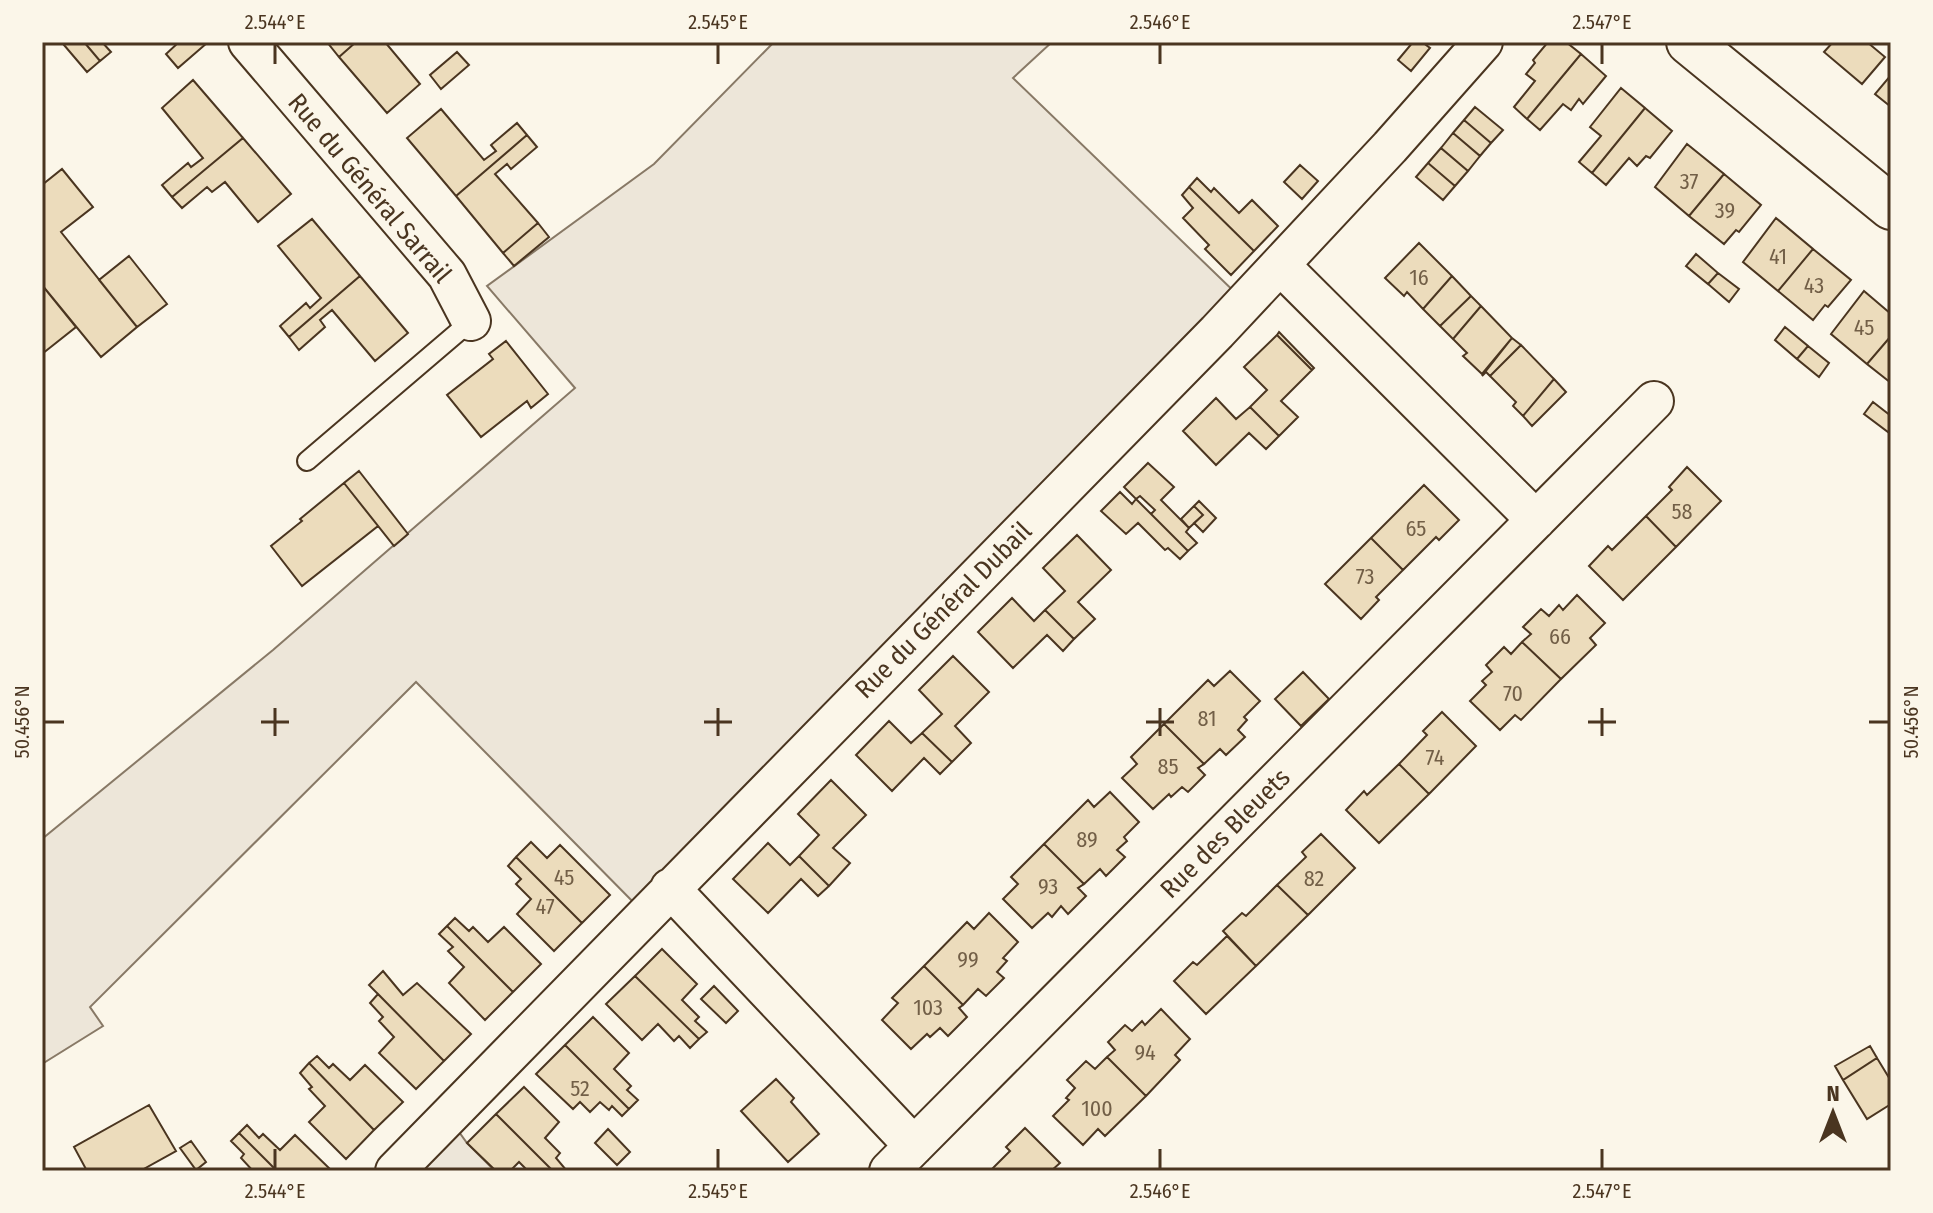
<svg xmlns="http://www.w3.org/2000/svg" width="1933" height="1213" viewBox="0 0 1933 1213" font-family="'Fira Sans Condensed',sans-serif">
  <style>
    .green { fill: #ede6d9; stroke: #887966; stroke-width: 2 }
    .building { fill: #ecdcbc; stroke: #4a3520; stroke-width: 2 }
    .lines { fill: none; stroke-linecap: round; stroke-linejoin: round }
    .service-casing { stroke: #4a3520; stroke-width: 22 }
    .minor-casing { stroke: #4a3520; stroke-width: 42 }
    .tertiary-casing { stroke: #4a3520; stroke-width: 48 }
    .service { stroke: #fbf6e9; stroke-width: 18 }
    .minor { stroke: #fbf6e9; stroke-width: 38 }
    .tertiary { stroke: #fbf6e9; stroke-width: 44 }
    .ticks { fill: none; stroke: #4a3520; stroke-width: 3 }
    .labels { text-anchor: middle; stroke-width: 6; stroke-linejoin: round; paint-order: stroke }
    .number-label { font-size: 22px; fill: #725f47 }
    .street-label { font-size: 26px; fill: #4a3520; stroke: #fbf6e9 }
    .neatline { fill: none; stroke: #4a3520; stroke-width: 3 }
    .ticks-label { font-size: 20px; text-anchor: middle; fill: #4a3520 }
  </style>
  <rect width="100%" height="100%" fill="#fbf6e9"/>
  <!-- green -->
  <path class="green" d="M774 42H1052L1013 78 1245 302 645 914 416 682 90 1007 103 1026 42 1064V839L273 650 575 388 487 286 654 164Z
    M449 1118 467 1143 495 1171H395Z"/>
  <!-- building -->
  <path class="building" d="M67 42H84L100 61 87 72 64 45Z
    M84 42H102L111 52 100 61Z
    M179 42H206L207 43 178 68 166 54Z
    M327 42H356L339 57Z
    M356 42H385L420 84 387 113 339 57Z
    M1413 42H1422L1430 48 1411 71 1398 60Z
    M1548 42H1566L1581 54 1527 119 1514 107 1535 81 1526 74 1535 63 1533 60Z
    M1833 42H1867L1885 57 1862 84 1824 52Z
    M457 52 469 65 441 89 430 75Z
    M1581 54 1606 76 1583 104 1579 99 1571 110 1563 104 1540 130 1527 119Z
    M1891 75V107L1875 94Z
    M193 80 243 138 172 197 162 185 188 163 191 167 203 158 162 108Z
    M1621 88 1645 108 1592 173 1579 162 1601 136 1590 127Z
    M1475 107 1503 130 1491 143 1464 120Z
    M1645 108 1672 131 1650 158 1646 156 1637 166 1629 158 1606 185 1592 173Z
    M441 109 484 160 496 151 491 145 517 123 527 135 456 196 407 138Z
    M1464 120 1491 143 1480 156 1453 133Z
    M1453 133 1480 156 1468 171 1441 148Z
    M527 135 537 147 511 169 507 164 495 174 538 223 503 253 456 196Z
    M243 138 291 194 258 222 225 182 212 192 207 187 182 208 172 197Z
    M1687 144 1724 174 1689 216 1655 187Z
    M1441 148 1468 171 1455 186 1428 163Z
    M1428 163 1455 186 1443 200 1416 177Z
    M1300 165 1318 181 1302 199 1284 182Z
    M62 169 93 207 61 232 137 327 101 357 42 285V185Z
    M1724 174 1761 205 1739 232 1736 230 1724 244 1689 216Z
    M1197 178 1211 192 1214 188 1239 213 1252 200 1278 226 1254 251 1189 187Z
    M1189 187 1254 251 1231 275 1205 249 1209 245 1183 218 1193 208 1182 195Z
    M1776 218 1813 249 1778 291 1743 262Z
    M312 219 360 276 289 337 280 326 306 303 310 308 321 298 278 246Z
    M538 223 549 237 514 266 503 253Z
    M1419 243 1452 276 1423 309 1407 292 1404 296 1385 278Z
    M1813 249 1851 280 1828 307 1825 305 1813 320 1778 291Z
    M1696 254 1718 273 1708 284 1686 266Z
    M129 256 167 304 137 327 99 280Z
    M1718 273 1739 289 1729 302 1708 284Z
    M360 276 408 333 375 361 332 310 320 320 325 327 299 350 289 337Z
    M1452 276 1471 296 1440 326 1423 309Z
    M42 285 76 327 42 354Z
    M1864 291 1891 314V336L1867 364 1831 334Z
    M1471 296 1481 306 1453 339 1440 326Z
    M1481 306 1512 338 1482 374 1463 356 1467 353 1453 339Z
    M1785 327 1808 346 1797 359 1775 340Z
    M1279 332 1314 368 1312 370 1277 335Z
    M1277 335 1312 370 1281 401 1298 417 1279 436 1250 407 1267 390 1244 367Z
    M1891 336V383L1867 364Z
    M1512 338 1521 345 1490 376 1486 372 1482 376Z
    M506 341 548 394 531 408 527 401 481 437 447 395 493 359 489 354Z
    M1521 345 1554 379 1523 416 1513 406 1516 402 1490 376Z
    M1808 346 1829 363 1819 377 1797 359Z
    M1554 379 1566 392 1532 426 1523 416Z
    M1216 398 1236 419 1250 407 1279 436 1266 449 1249 433 1216 465 1183 431Z
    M1873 402 1891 416V428L1888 432 1864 414Z
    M1148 463 1174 487 1161 500 1189 528 1186 532 1197 543 1188 551 1151 514 1155 510 1140 496 1136 499 1124 487Z
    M1687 467 1721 501 1676 547 1646 516 1672 490 1669 487Z
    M359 471 408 534 394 546 344 483Z
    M344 483 378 526 302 586 271 546 302 521 300 519Z
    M1424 485 1459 520 1439 540 1436 537 1403 570 1371 538Z
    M1120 492 1132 504 1136 499 1188 551 1180 559 1168 548 1165 550 1138 523 1126 534 1101 511Z
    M1199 501 1216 518 1203 532 1194 523 1203 515 1194 506Z
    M1194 506 1203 515 1189 528 1181 519Z
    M1646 516 1676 547 1623 600 1589 566 1608 546 1612 550Z
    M1077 535 1111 570 1078 602 1095 619 1074 639 1045 610 1065 591 1043 568Z
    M1371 538 1403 570 1376 597 1379 600 1361 619 1325 584Z
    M1577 595 1605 623 1590 638 1596 645 1561 679 1522 642 1531 634 1523 627 1541 609 1549 616 1559 605 1563 610Z
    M1012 598 1034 621 1045 610 1074 639 1063 651 1047 635 1013 668 978 632Z
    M1522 642 1561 679 1521 720 1515 715 1500 730 1470 701 1486 685 1482 681 1492 672 1486 665 1504 647 1511 654Z
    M953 656 989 692 955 726 971 743 952 762 922 733 942 714 919 690Z
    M1230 671 1260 701 1244 717 1247 720 1238 730 1245 737 1226 755 1220 749 1204 764 1164 724 1208 680 1214 686Z
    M1303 672 1329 699 1301 726 1275 699Z
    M1442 712 1476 746 1429 794 1399 764 1427 735 1423 731Z
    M889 721 911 743 922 733 952 762 940 774 924 758 892 791 856 755Z
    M1164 724 1204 764 1198 768 1205 775 1188 792 1182 787 1171 797 1169 794 1153 809 1122 778 1137 764 1131 757Z
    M1399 764 1429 794 1379 843 1346 810 1364 791 1367 795Z
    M831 780 866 815 833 848 850 863 829 886 799 856 819 835 798 814Z
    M1110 792 1139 822 1124 837 1127 841 1117 850 1125 857 1106 876 1100 869 1084 884 1044 844 1088 800 1094 807Z
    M1321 834 1355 868 1308 915 1277 885 1306 857 1302 852Z
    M531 842 547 858 560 845 610 895 582 923 516 857Z
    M768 843 790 865 799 856 829 886 818 896 801 879 768 913 733 879Z
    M1044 844 1084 884 1078 888 1086 896 1068 914 1061 906 1052 917 1048 913 1032 928 1003 899 1018 884 1011 877Z
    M516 857 582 923 554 951 517 914 531 899 516 884 521 879 508 866Z
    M1277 885 1308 915 1256 966 1223 931 1242 913 1246 916Z
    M989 913 1018 942 1003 958 1007 961 997 972 1004 978 986 996 978 989 963 1005 924 966 967 922 974 929Z
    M455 918 469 931 473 927 488 942 504 927 541 964 513 992 447 926Z
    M447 926 513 992 485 1020 449 983 464 967 448 951 453 947 439 934Z
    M1227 936 1256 966 1206 1014 1174 981 1193 962 1197 965Z
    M662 949 697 984 682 1000 699 1017 695 1021 707 1032 699 1039 635 976Z
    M924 966 963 1005 959 1008 967 1017 948 1036 940 1028 930 1037 927 1034 911 1049 882 1020 898 1003 892 998Z
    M383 971 403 995 417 983 471 1034 444 1061 369 985Z
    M635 976 699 1039 690 1048 679 1036 674 1041 658 1024 642 1040 606 1004Z
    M714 986 738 1011 726 1023 701 999Z
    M378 994 444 1061 416 1089 379 1053 394 1037 379 1021 383 1017 370 1003Z
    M1161 1009 1190 1039 1175 1055 1180 1060 1146 1096 1107 1057 1115 1050 1108 1042 1125 1025 1132 1031 1142 1021 1145 1025Z
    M593 1017 629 1053 614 1069 631 1086 627 1090 638 1100 629 1109 565 1045Z
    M565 1045 629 1109 622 1116 612 1106 609 1110 600 1102 590 1112 580 1102 573 1109 536 1074Z
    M1870 1046 1877 1058 1843 1080 1835 1066Z
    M317 1056 329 1068 333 1064 350 1080 365 1065 403 1102 374 1130 309 1063Z
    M1107 1057 1146 1096 1105 1136 1098 1129 1083 1145 1053 1116 1069 1100 1066 1098 1075 1088 1067 1080 1086 1061 1095 1069Z
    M1877 1058 1891 1081V1104L1867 1119 1843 1080Z
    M309 1063 374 1130 346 1159 309 1122 325 1106 309 1089 312 1087 300 1073Z
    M776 1079 794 1098 791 1102 819 1134 788 1162 741 1111Z
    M524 1087 559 1122 545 1138 560 1153 556 1158 567 1171H553L496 1114Z
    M149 1105 176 1151 140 1171H87L74 1147Z
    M496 1114 553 1171H528L519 1162 510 1171H496L467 1143Z
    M247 1125 259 1138 263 1134 280 1150 295 1135 332 1171H277L239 1133Z
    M1025 1128 1060 1163 1051 1171H990L1010 1151 1006 1147Z
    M608 1129 630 1152 617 1165 595 1143Z
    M239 1133 277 1171H253L241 1158 244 1154 231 1141Z
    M191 1141 206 1162 196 1170 180 1148Z"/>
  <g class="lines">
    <defs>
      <path id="service" d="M307 461 471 321"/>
      <path id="minor" d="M248 42 447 275 471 321
        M1280 265 1536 520
        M670 888 914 1146
        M395 1171 1217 332 1390 147 1483 42
        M889 1171 1654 401"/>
      <path id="tertiary" d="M1689 42 1891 207"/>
    </defs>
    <!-- service casing -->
    <use href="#service" class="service-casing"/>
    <!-- minor casing -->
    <use href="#minor" class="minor-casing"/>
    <!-- tertiary casing -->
    <use href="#tertiary" class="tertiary-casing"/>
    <!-- service -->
    <use href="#service" class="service"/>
    <!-- minor -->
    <use href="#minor" class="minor"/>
    <!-- tertiary -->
    <use href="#tertiary" class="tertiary"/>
  </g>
  <!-- ticks -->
  <path class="ticks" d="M275 44V64M718 44V64M1160 44V64M1602 44V64M275 708V736M718 708V736M1160 708V736M1602 708V736M44 722H64M261 722H289M704 722H732M1146 722H1174M1588 722H1616M1869 722H1889M275 1149V1169M718 1149V1169M1160 1149V1169M1602 1149V1169"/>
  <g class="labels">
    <!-- number labels -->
    <g class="number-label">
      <text x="1689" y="189">37</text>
      <text x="1725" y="218">39</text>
      <text x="1778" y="264">41</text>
      <text x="1419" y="285">16</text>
      <text x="1814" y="293">43</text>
      <text x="1864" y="335">45</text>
      <text x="1682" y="519">58</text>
      <text x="1416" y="536">65</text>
      <text x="1365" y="584">73</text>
      <text x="1560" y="644">66</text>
      <text x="1513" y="701">70</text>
      <text x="1207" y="726">81</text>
      <text x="1435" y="765">74</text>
      <text x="1168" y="774">85</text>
      <text x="1087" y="847">89</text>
      <text x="564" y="885">45</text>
      <text x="1314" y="886">82</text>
      <text x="1048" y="894">93</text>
      <text x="545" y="914">47</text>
      <text x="968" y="967">99</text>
      <text x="928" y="1015">103</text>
      <text x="1145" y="1060">94</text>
      <text x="580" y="1096">52</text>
      <text x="1097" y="1116">100</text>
    </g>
    <!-- street labels -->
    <g class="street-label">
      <text transform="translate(370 188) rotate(50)" y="9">Rue du Général Sarrail</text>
      <text transform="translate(943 610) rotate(-45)" y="9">Rue du Général Dubail</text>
      <text transform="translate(1225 833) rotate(-45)" y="9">Rue des Bleuets</text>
    </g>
  </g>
  <!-- border -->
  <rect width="1933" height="1213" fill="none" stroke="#fbf6e9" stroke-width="88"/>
  <!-- north arrow -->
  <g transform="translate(1833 1113)" stroke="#fbf6e9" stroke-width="6" paint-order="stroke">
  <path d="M0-6L14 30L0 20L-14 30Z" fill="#4a3520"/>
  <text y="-12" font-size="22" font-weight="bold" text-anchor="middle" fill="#4a3520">N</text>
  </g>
  <rect x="44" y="44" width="1845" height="1125" class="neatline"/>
  <g class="ticks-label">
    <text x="275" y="29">2.544°E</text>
    <text x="718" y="29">2.545°E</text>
    <text x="1160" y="29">2.546°E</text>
    <text x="1602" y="29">2.547°E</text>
    <text transform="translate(22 722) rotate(-90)" y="7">50.456°N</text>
    <text transform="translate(1911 722) rotate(-90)" y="7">50.456°N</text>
    <text x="275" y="1198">2.544°E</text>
    <text x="718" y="1198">2.545°E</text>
    <text x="1160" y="1198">2.546°E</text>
    <text x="1602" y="1198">2.547°E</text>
  </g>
</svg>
